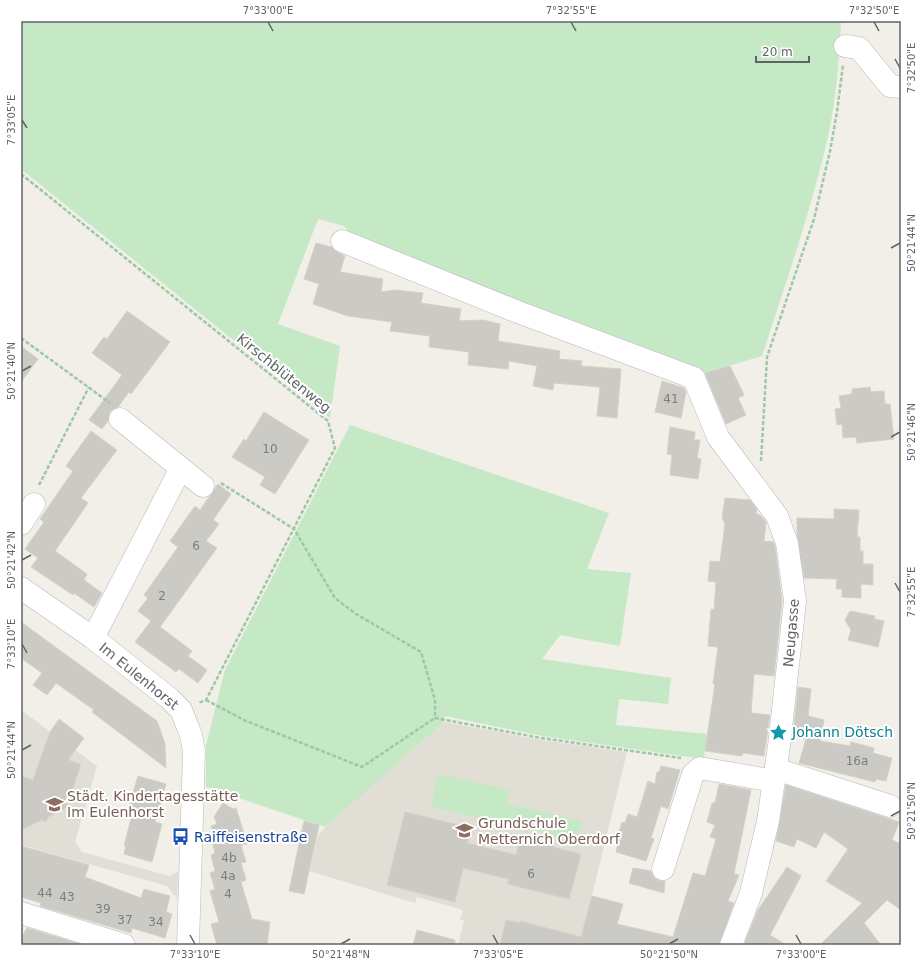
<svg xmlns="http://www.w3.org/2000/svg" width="922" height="966" viewBox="0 0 922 966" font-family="'DejaVu Sans',sans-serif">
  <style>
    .education { fill: #e1ded6 }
    .green { fill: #c5e8c5 }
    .building { fill: #cccac5; stroke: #d6d1c6 }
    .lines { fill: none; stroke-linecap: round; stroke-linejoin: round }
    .minor-casing { stroke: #b5b8bc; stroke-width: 23 }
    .path { stroke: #9cc7a9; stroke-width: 2.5; stroke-dasharray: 4 2; stroke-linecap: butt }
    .minor { stroke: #fff; stroke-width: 22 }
    .ticks { fill: none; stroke: #5f6368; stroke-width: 1.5 }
    .labels { text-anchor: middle; stroke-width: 4; stroke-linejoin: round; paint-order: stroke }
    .number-label { font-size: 12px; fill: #7a7d7f }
    .street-label { font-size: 14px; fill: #5f6368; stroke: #fff }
    .culture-label { font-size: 14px; fill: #0d838f; stroke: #fff; text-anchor: start }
    .education-label { font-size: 14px; fill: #785e54; stroke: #fff; text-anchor: start }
    .transit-label { font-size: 14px; fill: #164399; stroke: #fff; text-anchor: start }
    .neatline { fill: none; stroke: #5f6368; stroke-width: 1.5 }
    .ticks-label { font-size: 10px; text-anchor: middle; fill: #5f6368 }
  </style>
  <rect width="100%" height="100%" fill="#f1efe8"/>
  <!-- education -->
  <path class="education" d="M21 710 97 766 75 842 82 852 170 876 178 871 177 899 167 886 21 845Z
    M444 722 542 740 627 752 580 945H458L464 921 460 919 463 910 417 897 415 903 309 871 318 835 334 818Z"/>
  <!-- green -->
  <path class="green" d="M21 21H841C839 61 836 103 827 141 810 214 785 285 762 356L704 373 356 241 344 226 318 219 278 324 340 346 330 418 21 169Z
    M350 425 609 513 587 569 631 573 620 646 560 635 542 659 671 678 668 704 619 699 616 725 707 734 704 759 542 736 445 716 444 722 325 827 206 787V745L225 670Z
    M438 774 510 790 507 804 582 821 577 840 431 807Z"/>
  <!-- building -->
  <path class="building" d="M316 243 331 247 337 252 345 256 340 272 383 279 381 292 394 290 423 293 421 303 461 309 459 321 483 320 500 324 498 341 560 351 559 359 582 361 581 366 621 369 617 418 597 416 600 387 554 383 553 390 533 386 537 366 509 361 508 369 468 365 469 352 429 347 430 336 390 331 392 322 348 316 313 304 319 284 304 279Z
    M127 311 170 342 131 394 129 392 118 407 110 411 108 421 102 429 89 420 122 375 92 353 104 337 107 339Z
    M21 346 38 359 21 382Z
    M730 366 744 395 738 398 746 415 726 424 705 373Z
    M662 381 684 388 686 392 681 418 655 412Z
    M870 387 871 392 884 391 885 404H890L894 439 857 443 856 437 843 438 842 424 837 425 835 409 841 408 839 396 852 394V389Z
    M264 412 309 440 275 494 260 485 265 477 232 457 244 439 246 441Z
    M670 427 695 432 694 440H700L697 458 701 459 698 479 670 475 672 455 667 454Z
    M91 431 117 450 81 498 88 503 55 551 87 574 84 580 102 593 94 607 74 593 73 595 31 567 38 558 25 549 44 522 40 519 73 471 66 466Z
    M218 484 231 494 213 520 219 524 206 541 217 548 160 627 192 651 188 656 207 670 198 683 179 669 176 672 135 642 151 621 138 611 148 598 144 595 178 547 170 541 195 506 200 510Z
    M725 498 750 500 757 509 756 514 760 515 766 522 764 541 773 542 775 546 782 601 774 676 754 674 751 713 770 715 764 756 743 753 742 756 705 751 715 684H713L718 647 708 646 711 609 714 610 716 582 708 581 710 561 720 562 725 524 722 518Z
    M834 509 859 510 857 537H860V551H863V564H873V585L861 584V598L842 597V589H836L837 579 804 578 797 534V518L834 519Z
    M850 611 875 616 874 619 884 621 878 647 848 640 851 630 845 620Z
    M21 622 157 721 165 744 166 768 92 712 94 710 56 683 47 695 33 685 42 673 21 658Z
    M798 687 811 689 808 716 824 720 820 741 850 746 851 742 874 748 873 753 892 758 886 781 876 779 875 782 799 763 806 739 793 736Z
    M59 719 84 738 68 760 81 764 66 808 48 817 46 822 41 820 21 830V776L33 780 50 732Z
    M661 766 680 770 668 809 661 806 651 838 654 839 646 861 616 852 618 843 616 842 622 822 625 823 628 814 637 817 648 781 655 784 657 772H659Z
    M138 776 166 784 155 822 162 824 152 862 124 854 126 846H124L132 815 127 814Z
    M719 784 751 790 734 874 739 875 728 901 734 903 719 945H500L506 920 520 923V921L581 937 592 896 623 904 617 924 673 937 693 873 705 876 716 839 710 837 715 825 707 822 712 803H715Z
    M786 785 899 822 892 840 901 844V910L887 900 864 923 881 945H820L862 903 826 881 848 849 824 832 816 848 797 839 794 847 776 841Z
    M223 803 233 809 236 808 242 827 247 844 241 845 246 862 241 863 246 880 241 882 252 919 270 922 267 945H217L211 924 219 922 210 891 215 889 210 873 215 871 211 855 215 853 211 837 214 835 211 826 217 824 214 817Z
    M405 812 471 828 467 843 516 855 520 839 544 845 551 844 556 848 581 854 569 899 507 884 509 879 463 868 455 902 387 885Z
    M304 821 319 825 304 894 289 891Z
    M21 846 89 865 85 877 141 898 144 889 170 896 166 912 172 914 165 938 132 928 131 933 40 906 41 903 21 897Z
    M787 867 801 876 770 935 786 945H744L758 910Z
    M633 868 651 871 654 878 660 881H665L664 893 629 883Z
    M27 928 80 944 21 945V938Z
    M417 930 455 940V945H413Z"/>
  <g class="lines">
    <defs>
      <path id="minor" d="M845 46 859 48 890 86 901 87
        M342 241 518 312 694 378 718 437 777 516 787 543 795 601 779 746 768 821 751 893 731 945
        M120 419 203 486
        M21 524 34 504
        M21 588 93 638 169 698 181 710 191 735 194 752 188 945
        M93 638 181 468
        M776 769 890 806
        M663 869 693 774 700 768 774 781
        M21 913 124 945"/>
    </defs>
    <!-- minor casing -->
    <use href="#minor" class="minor-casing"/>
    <!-- path -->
    <path class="path" d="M21 174 328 421 335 448 206 700 198 703
      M21 338 110 403
      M761 461 767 357 814 219 830 151 837 112 843 65
      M221 483 294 529 335 598 356 614 421 652 435 700V718L541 738 681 758
      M39 485 89 387
      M206 700 244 720 362 767 435 718"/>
    <!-- minor -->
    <use href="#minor" class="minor"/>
  </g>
  <!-- ticks -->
  <path class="ticks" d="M268 22 273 31M571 22 576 31M874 22 879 31M895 59 900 68M22 120 27 128M891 248 900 243M22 371 31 366M891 437 900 432M22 560 31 555M895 583 900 592M22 644 27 653M22 750 31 745M891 816 900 811M190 935 195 944M493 935 498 944M796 935 801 944M341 944 350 939M669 944 678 939"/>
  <!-- icons -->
  <defs>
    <symbol id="sight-bare" viewBox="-9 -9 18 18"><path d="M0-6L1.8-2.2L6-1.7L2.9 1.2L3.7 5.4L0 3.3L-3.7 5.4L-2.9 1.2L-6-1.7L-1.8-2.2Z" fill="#0f9aa8" stroke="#fff" stroke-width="2.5" paint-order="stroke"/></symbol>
    <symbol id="school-bare" viewBox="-9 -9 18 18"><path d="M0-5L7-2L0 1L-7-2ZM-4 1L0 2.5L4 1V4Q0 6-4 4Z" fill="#8d6e63" stroke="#fff" stroke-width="2.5" paint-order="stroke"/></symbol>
    <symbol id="bus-bare" viewBox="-9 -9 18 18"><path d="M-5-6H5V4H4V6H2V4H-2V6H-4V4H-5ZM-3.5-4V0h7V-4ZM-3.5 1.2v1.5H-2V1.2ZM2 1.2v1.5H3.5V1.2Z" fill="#1a4fb4" stroke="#fff" stroke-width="2.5" paint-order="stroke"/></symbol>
  </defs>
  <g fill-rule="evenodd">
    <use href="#sight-bare" x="766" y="720" width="25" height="25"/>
    <use href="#school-bare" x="42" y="792" width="25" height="25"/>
    <use href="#school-bare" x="452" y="818" width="25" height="25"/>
    <use href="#bus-bare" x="168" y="824" width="25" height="25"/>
  </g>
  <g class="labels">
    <!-- number labels -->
    <g class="number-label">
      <text x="671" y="403">41</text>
      <text x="270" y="453">10</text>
      <text x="196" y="550">6</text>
      <text x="162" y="600">2</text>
      <text x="857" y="765">16a</text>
      <text x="229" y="862">4b</text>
      <text x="531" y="878">6</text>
      <text x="228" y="880">4a</text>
      <text x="45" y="897">44</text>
      <text x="228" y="898">4</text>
      <text x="67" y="901">43</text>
      <text x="103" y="913">39</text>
      <text x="125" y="924">37</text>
      <text x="156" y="926">34</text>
    </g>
    <!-- street labels -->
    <g class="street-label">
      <text transform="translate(284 373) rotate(39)" y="5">Kirschblütenweg</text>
      <text transform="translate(791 633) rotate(-85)" y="5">Neugasse</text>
      <text transform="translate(139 676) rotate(39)" y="5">Im Eulenhorst</text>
    </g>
    <!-- culture labels -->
    <g class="culture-label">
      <text x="792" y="737">Johann Dötsch</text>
    </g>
    <!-- education labels -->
    <g class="education-label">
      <text x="67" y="801">Städt. Kindertagesstätte<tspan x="67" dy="16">Im Eulenhorst</tspan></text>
      <text x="478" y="828">Grundschule<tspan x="478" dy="16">Metternich Oberdorf</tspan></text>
    </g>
    <!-- transit labels -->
    <g class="transit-label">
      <text x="194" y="842">Raiffeisenstraße</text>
    </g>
  </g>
  <!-- border -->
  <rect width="922" height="966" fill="none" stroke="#ffffff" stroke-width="44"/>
  <!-- scale -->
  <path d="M756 56v6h53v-6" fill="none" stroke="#5f6368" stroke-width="2"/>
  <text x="762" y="56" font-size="12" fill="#5f6368" stroke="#ffffff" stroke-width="3" paint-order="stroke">20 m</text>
  <rect x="22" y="22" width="878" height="922" class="neatline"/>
  <g class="ticks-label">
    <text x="268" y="14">7°33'00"E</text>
    <text x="571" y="14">7°32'55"E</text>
    <text x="874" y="14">7°32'50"E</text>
    <text transform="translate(911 68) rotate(-90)" y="4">7°32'50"E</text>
    <text transform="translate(11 120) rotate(-90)" y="4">7°33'05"E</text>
    <text transform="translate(911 243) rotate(-90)" y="4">50°21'44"N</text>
    <text transform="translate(11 371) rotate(-90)" y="4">50°21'40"N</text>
    <text transform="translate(911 432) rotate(-90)" y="4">50°21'46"N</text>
    <text transform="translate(11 560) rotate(-90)" y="4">50°21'42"N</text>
    <text transform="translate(911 592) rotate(-90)" y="4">7°32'55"E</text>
    <text transform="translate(11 644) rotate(-90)" y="4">7°33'10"E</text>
    <text transform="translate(11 750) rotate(-90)" y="4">50°21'44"N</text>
    <text transform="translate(911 811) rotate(-90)" y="4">50°21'50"N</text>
    <text x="195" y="958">7°33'10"E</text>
    <text x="341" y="958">50°21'48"N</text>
    <text x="498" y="958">7°33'05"E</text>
    <text x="669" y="958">50°21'50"N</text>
    <text x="801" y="958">7°33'00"E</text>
  </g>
</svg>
